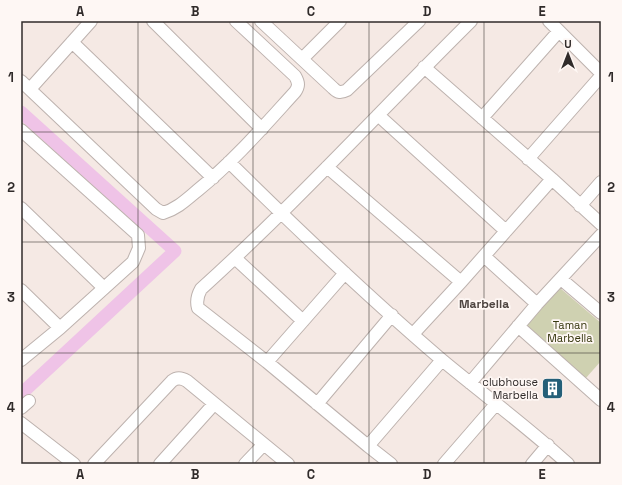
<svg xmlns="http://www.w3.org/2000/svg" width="622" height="485" viewBox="0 0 622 485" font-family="'Space Grotesk',sans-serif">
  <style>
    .green { fill: #cfd1b1 }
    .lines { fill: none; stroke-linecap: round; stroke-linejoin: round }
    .canal { stroke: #efc3e7; stroke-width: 13 }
    .minor-casing { stroke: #bdb2ae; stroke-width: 14 }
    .minor { stroke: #fff; stroke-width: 12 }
    .grid { fill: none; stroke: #302b2a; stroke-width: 1; stroke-opacity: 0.55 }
    .labels { text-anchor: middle; stroke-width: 3.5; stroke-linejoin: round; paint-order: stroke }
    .park-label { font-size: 11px; fill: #37380f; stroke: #fef7f4 }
    .poi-label { font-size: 11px; fill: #302b2a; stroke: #fef7f4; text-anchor: end }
    .neighbourhood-label { font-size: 12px; font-weight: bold; fill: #4f4642; stroke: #fef7f4 }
    .neatline { fill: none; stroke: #302b2a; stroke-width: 1.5 }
    .grid-label { font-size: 13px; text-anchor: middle; font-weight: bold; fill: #302b2a }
  </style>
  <rect width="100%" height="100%" fill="#f5e9e4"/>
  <!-- green -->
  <path class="green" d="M560 288 601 323V361L585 379 524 326Z"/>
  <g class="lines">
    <!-- canal -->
    <path class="canal" d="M21 112 175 251 21 394"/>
    <defs>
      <path id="minor" d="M153 21 262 129
        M261 21 333 88C338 93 341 93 347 90L419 21
        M549 21 601 73
        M72 42 213 178
        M302 59 340 21
        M424 67 552 179 601 224
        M21 81 156 209 163 213C177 209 187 199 198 190 234 161 264 126 295 92 299 86 299 83 295 76L236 21
        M30 89 91 21
        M378 115 506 231
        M482 118 559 31
        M21 130 138 235 139 248 133 262 60 328 21 360
        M528 159 601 76
        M229 162C298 230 368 297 442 360 484 395 528 427 568 464
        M327 167 461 282
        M580 206 601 182
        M21 208 104 288
        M484 256 537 304
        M235 258 303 321
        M561 279 601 313
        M21 290 60 328
        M518 326 601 400
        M413 334 461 282 552 179
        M267 362 345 273
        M470 383 537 304 601 235
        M317 404 392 315
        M21 408 29 401
        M21 423 74 464
        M368 446 442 360
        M94 464 172 381C177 377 182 378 187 381L288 464
        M160 464 214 404
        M245 464 263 445
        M391 464 368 446 267 362 198 308C196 301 197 296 201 289 295 204 381 110 471 21
        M444 464 496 404
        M532 464 548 445"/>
    </defs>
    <!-- minor casing -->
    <use href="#minor" class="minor-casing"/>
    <!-- minor -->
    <use href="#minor" class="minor"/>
  </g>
  <!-- grid -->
  <path class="grid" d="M138 21V464M253 21V464M369 21V464M484 21V464M21 132H601M21 242H601M21 353H601"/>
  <!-- icons -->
  <defs>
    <symbol id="building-square" viewBox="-11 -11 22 22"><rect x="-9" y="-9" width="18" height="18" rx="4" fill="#245f78" stroke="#fef7f4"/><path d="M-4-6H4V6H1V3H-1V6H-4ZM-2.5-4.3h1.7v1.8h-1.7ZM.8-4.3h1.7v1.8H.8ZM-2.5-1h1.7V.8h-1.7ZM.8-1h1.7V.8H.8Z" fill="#fff"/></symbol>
  </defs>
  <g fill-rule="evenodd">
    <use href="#building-square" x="540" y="376" width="25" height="25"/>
  </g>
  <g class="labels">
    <!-- park labels -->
    <g class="park-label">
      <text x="570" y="329">Taman<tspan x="570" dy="13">Marbella</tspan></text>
    </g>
    <!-- poi labels -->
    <g class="poi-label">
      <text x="538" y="386">clubhouse<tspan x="538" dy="13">Marbella</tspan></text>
    </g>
    <!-- neighbourhood labels -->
    <g class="neighbourhood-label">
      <text x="484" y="308">Marbella</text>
    </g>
  </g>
  <!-- border -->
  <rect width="622" height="485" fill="none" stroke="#fef7f4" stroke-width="44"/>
  <!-- north arrow -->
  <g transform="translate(568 54)" stroke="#fef7f4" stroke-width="3" paint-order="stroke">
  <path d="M0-3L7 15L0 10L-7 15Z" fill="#302b2a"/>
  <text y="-6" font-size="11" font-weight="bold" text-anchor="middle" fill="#302b2a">U</text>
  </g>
  <rect x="22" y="22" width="578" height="441" class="neatline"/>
  <g class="grid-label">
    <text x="80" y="16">A</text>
    <text x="195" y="16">B</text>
    <text x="311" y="16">C</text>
    <text x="427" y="16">D</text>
    <text x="542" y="16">E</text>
    <text x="11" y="82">1</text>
    <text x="611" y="82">1</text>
    <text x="11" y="192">2</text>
    <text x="611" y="192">2</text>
    <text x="11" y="302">3</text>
    <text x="611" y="302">3</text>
    <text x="11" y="412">4</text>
    <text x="611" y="412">4</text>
    <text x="80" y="479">A</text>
    <text x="195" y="479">B</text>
    <text x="311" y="479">C</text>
    <text x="427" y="479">D</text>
    <text x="542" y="479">E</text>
  </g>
</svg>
